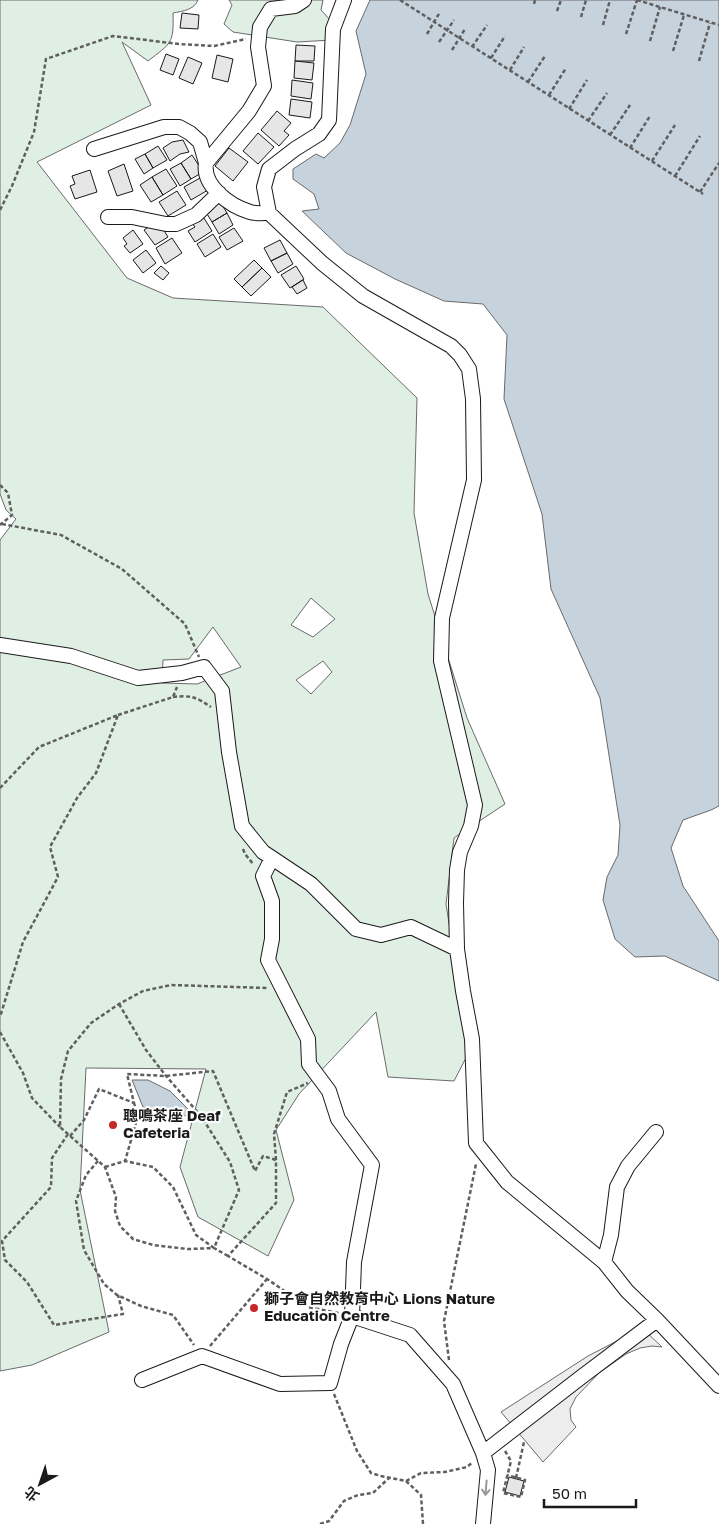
<svg xmlns="http://www.w3.org/2000/svg" width="719" height="1524" viewBox="0 0 719 1524" font-family="'Golos Text','Noto Sans TC',sans-serif">
  <style>
    .green { fill: #e0efe3; stroke: #6a6a6a; fill-rule: evenodd }
    .parking { fill: #ededed; stroke: #6a6a6a }
    .water { fill: #c6d2dc; stroke: #6a6a6a }
    .building { fill: #e6e6e6; stroke: #1a1a1a }
    .lines { fill: none; stroke-linecap: round; stroke-linejoin: round }
    .minor-casing { stroke: #1a1a1a; stroke-width: 16 }
    .path { stroke: #5f5f5f; stroke-width: 2.5; stroke-dasharray: 4 2.5; stroke-linecap: butt }
    .minor { stroke: #fff; stroke-width: 14 }
    .oneway { stroke: #989898 }
    .poi-dot { fill: #c62828; stroke: #fff; stroke-width: 2 }
    .labels { text-anchor: middle; stroke-width: 4; stroke-linejoin: round; paint-order: stroke }
    .poi-label { font-size: 15px; font-weight: bold; fill: #1a1a1a; stroke: #fff; text-anchor: start }
  </style>
  <rect width="100%" height="100%" fill="#fff"/>
  <!-- green -->
  <path class="green" d="M0 0H198C194 10 183 11 173 13 174 44 171 43 148 61L122 42 151 105 37 162 127 278 173 298 323 307 417 398 414 513 428 594 467 718 505 804 454 838 446 904 469 1052 454 1081 388 1077 376 1012 299 1094 276 1130 294 1200 268 1256 198 1217 180 1167 206 1069 86 1068 80 1190 109 1332 32 1365 0 1371V540L16 519 6 510 0 494ZM311 598 335 619 313 637 291 625ZM213 627 241 667 197 684 162 683 163 660 189 659ZM323 661 332 672 311 694 296 680Z
    M229 0H323L321 10 331 21 332 40 297 42 233 32 224 24 232 5Z"/>
  <!-- parking -->
  <path class="parking" d="M642 1328 662 1347 652 1346 640 1348 626 1354 599 1373 576 1397 570 1409 571 1420 576 1427 543 1462 501 1412 588 1356Z"/>
  <!-- water -->
  <path class="water" d="M370 0H719V806L711 810 683 820 671 848 683 886 719 941V981L665 956 635 957 615 939 603 900 607 877 618 855 620 825 600 698 551 589 542 514 504 399 507 335 483 304 444 301 395 279 346 253 302 211 319 209 314 194 293 179V169L316 154 324 158 340 143 350 125 366 74 356 31Z
    M132 1080H148L170 1091 191 1112 181 1118 143 1107Z"/>
  <!-- building -->
  <path class="building" d="M182 13 199 15 198 29 180 28Z
    M296 45 315 46 314 61H295Z
    M166 54 179 59 173 75 160 70Z
    M217 55 233 59 228 82 212 78Z
    M188 57 202 63 193 84 179 78Z
    M295 61 314 63 312 80 294 78Z
    M292 80 313 83 311 99 291 96Z
    M291 99 312 102 310 118 289 115Z
    M277 111 291 123 284 131 289 135 279 146 261 130Z
    M258 133 274 147 258 164 243 151Z
    M183 140 189 152 180 154 170 161 163 148 172 142Z
    M158 146 167 160 153 168 145 154Z
    M229 148 248 162 233 181 215 166Z
    M145 154 153 168 144 174 135 159Z
    M192 155 203 172 191 179 181 163Z
    M181 163 191 179 180 186 170 169Z
    M124 164 133 191 117 196 108 171Z
    M166 169 177 186 163 195 152 177Z
    M90 170 97 192 75 199 70 186 75 184 72 176Z
    M152 177 163 195 151 202 140 185Z
    M200 178 208 190 191 200 184 187Z
    M177 191 186 205 168 216 159 202Z
    M219 200 227 213 212 222 204 209Z
    M227 213 233 225 219 234 212 222Z
    M202 215 212 231 195 242 188 231 195 227 191 222Z
    M158 221 168 237 155 245 144 230Z
    M234 228 243 241 227 250 219 237Z
    M133 230 143 244 130 253 124 246 127 244 123 238Z
    M213 234 221 247 205 257 197 244Z
    M172 238 182 253 165 264 156 248Z
    M280 240 287 253 271 261 264 248Z
    M146 250 156 263 143 273 133 260Z
    M287 253 293 264 278 273 271 261Z
    M254 260 262 268 242 287 234 279Z
    M161 266 169 273 163 280 154 273Z
    M296 266 304 279 290 288 281 275Z
    M262 268 271 277 251 296 242 287Z
    M303 280 307 288 297 294 292 287Z
    M509 1477 524 1481 520 1496 505 1492Z"/>
  <g class="lines">
    <defs>
      <path id="minor" d="M304 0 295 6 271 9 260 27 258 47 264 86 249 111 206 163C202 186 230 206 250 212 255 214 263 213 269 213L322 263 363 296 451 346 460 355 469 369 473 399 474 480 442 618 441 661 475 805 471 826 460 852 457 870 456 903 457 949 463 991 472 1039 476 1143 507 1182 604 1262 627 1291 657 1320 719 1386
        M94 149 164 127H179L190 133 200 142 206 163
        M269 213 264 187 269 169 295 149 319 134 329 120 333 29 344 0
        M108 217H132L166 224H176L196 215 219 193
        M0 645 71 656 138 678 182 673 204 667 222 691 229 752 242 826 263 852 311 884 356 929 381 935 411 927 457 949
        M272 858 263 876 272 901V939L268 960 308 1039 309 1064 329 1091 338 1119 372 1165 354 1262 352 1316
        M604 1262 611 1235 617 1187 628 1166 656 1132
        M142 1380 202 1356 280 1384 330 1383 341 1344 352 1316 410 1335 453 1384 483 1453 488 1470 483 1524
        M483 1453 584 1375 657 1320"/>
    </defs>
    <!-- minor casing -->
    <use href="#minor" class="minor-casing"/>
    <!-- path -->
    <path class="path" d="M400 0 703 194
      M637 0 719 25
      M534 4 535 0
      M557 11 561 0
      M581 17 586 0
      M603 25 610 0
      M427 34 440 12
      M626 34 637 0
      M650 41 660 7
      M439 42 454 20
      M472 47 487 25
      M452 50 465 29
      M673 51 684 15
      M491 58 505 36
      M699 61 710 23
      M510 70 524 47
      M528 82 545 56
      M549 95 566 68
      M569 109 587 80
      M588 121 607 93
      M610 135 630 105
      M630 148 650 116
      M652 161 675 125
      M675 176 700 136
      M700 192 719 163
      M0 210 12 186 34 132 46 59 113 36 179 44 214 46 246 39
      M0 485 8 493 12 515 0 525
      M2 524 61 535 122 569 185 624 199 657
      M173 697C191 695 196 697 211 707
      M118 715 173 697 177 687
      M0 788 39 747 118 715 96 773 77 798 50 847 58 877 23 942 0 1017
      M243 849 245 854 254 865
      M119 1004 146 1050 166 1076 201 1116 230 1162 239 1190 214 1248 196 1235 173 1187 153 1167 125 1161
      M0 1032 23 1073 32 1098 60 1127
      M68 1134 52 1158 51 1187 2 1241 5 1260 27 1282 54 1325 123 1314 118 1295
      M70 1136 84 1120 99 1089 134 1103 127 1074 166 1076 213 1071 255 1171 263 1156 276 1160V1203L228 1256 267 1279 308 1307 339 1313
      M276 1160 274 1134 287 1092 308 1083
      M98 1161 86 1175 76 1201 84 1250 104 1284 117 1295 141 1306 173 1315 194 1345
      M105 1167 125 1161 138 1116 134 1103
      M228 1256 214 1248 188 1249 153 1245 133 1239 120 1226 115 1211 116 1197 105 1167 60 1127 61 1079 68 1051 91 1023 119 1004 143 991 171 985 267 988
      M210 1346 267 1279
      M449 1360 444 1321 476 1164
      M334 1394 357 1451 371 1473 381 1476 406 1481 421 1473 445 1472 467 1467 473 1462
      M505 1451 511 1461 503 1493 521 1497 525 1480 507 1475
      M516 1478 524 1442
      M406 1481 421 1495 423 1524
      M320 1524 329 1521 344 1501 358 1495 373 1493 389 1478"/>
    <!-- minor -->
    <use href="#minor" class="minor"/>
  </g>
  <!-- one-way arrows -->
  <defs><path id="oneway-shaft" d="M-6 0H5M1.5-3L5.5 0L1.5 3" fill="none" stroke-width="1.6" stroke-linecap="round" stroke-linejoin="round" transform="scale(1.25)"/></defs>
  <use class="oneway" href="#oneway-shaft" transform="translate(486 1488) rotate(95)"/>
  <!-- markers -->
  <g class="poi-dot">
    <circle cx="113" cy="1125" r="5"/>
    <circle cx="254" cy="1308" r="5"/>
  </g>
  <g class="labels">
    <!-- poi labels -->
    <g class="poi-label">
      <text x="123" y="1121">聰鳴茶座 Deaf<tspan x="123" dy="17">Cafeteria</tspan></text>
      <text x="264" y="1304">獅子會自然教育中心 Lions Nature<tspan x="264" dy="17">Education Centre</tspan></text>
    </g>
  </g>
  <!-- north arrow -->
  <g transform="translate(40 1484) rotate(220)" stroke="#ffffff" stroke-width="4" paint-order="stroke">
  <path d="M0-4L9 19L0 12L-9 19Z" fill="#1a1a1a"/>
  <text y="-8" font-size="14" font-weight="bold" text-anchor="middle" fill="#1a1a1a">北</text>
  </g>
  <!-- scale -->
  <path d="M544 1499v8h92v-8" fill="none" stroke="#1a1a1a" stroke-width="2.5"/>
  <text x="552" y="1499" font-size="15" fill="#1a1a1a" stroke="#ffffff" stroke-width="4" paint-order="stroke">50 m</text>
</svg>
